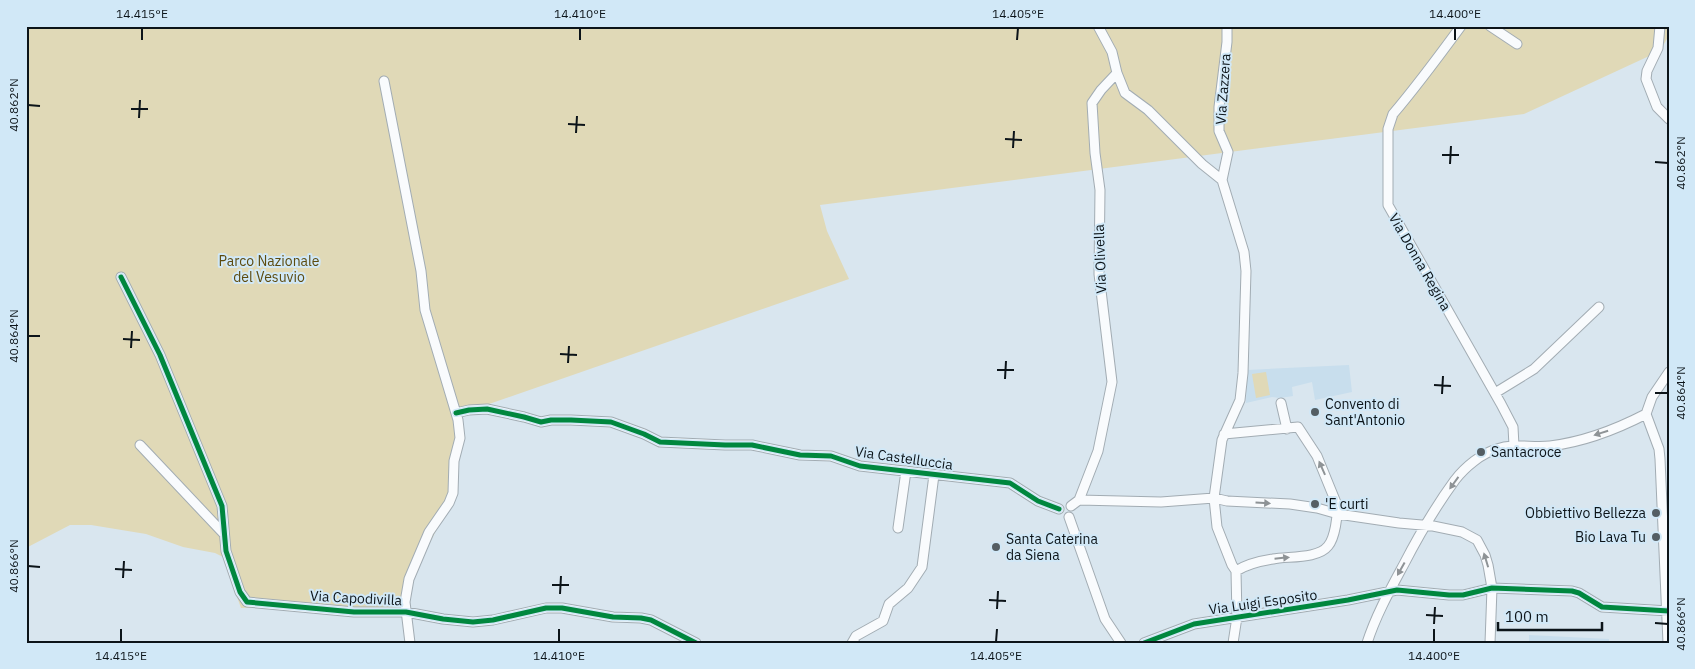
<svg xmlns="http://www.w3.org/2000/svg" width="1695" height="669" viewBox="0 0 1695 669" font-family="'IBM Plex Sans',sans-serif">
  <style>
    .built { fill: #c8deed }
    .green { fill: #e0d9b7 }
    .lines { fill: none; stroke-linecap: round; stroke-linejoin: round }
    .minor-casing { stroke: #a2acb3; stroke-width: 11 }
    .minor { stroke: #f9fbfd; stroke-width: 9 }
    .cycleway-casing { stroke: #d1e8f7; stroke-width: 8 }
    .cycleway { stroke: #00873e; stroke-width: 5 }
    .oneway { fill: #8e9396 }
    .ticks { fill: none; stroke: #0c1419; stroke-width: 2 }
    .poi-dot { fill: #545e64; stroke: #d1e8f7; stroke-width: 2 }
    .labels { text-anchor: middle; stroke-width: 4; stroke-linejoin: round; paint-order: stroke }
    .street-label { font-size: 14px; fill: #0c1419; stroke: #d1e8f7 }
    .park-label { font-size: 14px; fill: #5d4b0f; stroke: #d1e8f7 }
    .poi-label { font-size: 14px; fill: #0c1419; stroke: #d1e8f7; text-anchor: start }
    .neatline { fill: none; stroke: #0c1419; stroke-width: 2 }
    .ticks-label { font-size: 12px; text-anchor: middle; fill: #0c1419 }
  </style>
  <rect width="100%" height="100%" fill="#d9e6ef"/>
  <!-- built -->
  <path class="built" d="M1349 365 1352 392 1315 400 1312 382 1292 387 1293 396 1280 398 1272 397 1246 403 1247 370Z
    M1529 635 1609 639V643H1529Z"/>
  <!-- green -->
  <path class="green" d="M26 26H1668V37L1660 51 1524 114 820 205 827 231 849 279 466 412 462 416C462 442 451 498 440 522 432 541 420 558 413 578 409 590 406 603 403 616L280 607 241 608 223 557 215 553 183 547 146 534 91 525H70L26 548Z
    M1266 372 1270 395 1256 398 1252 374Z"/>
  <g class="lines">
    <defs>
      <path id="minor" d="M1461 26C1439 56 1417 86 1393 114L1388 129V205L1501 404 1513 427 1514 446
        M1490 26 1517 44
        M1660 26 1658 48 1647 71 1646 79 1657 107 1669 119
        M1117 73 1125 93 1148 110 1202 164 1222 180
        M384 81 421 271 425 310 458 420 460 438 454 461 453 493 449 503 429 532 409 579 405 602 410 643
        M1222 180 1244 252 1246 271 1243 373 1240 400 1222 440 1214 498 1217 527 1232 565 1236 571 1237 617 1233 643
        M1222 180 1228 152 1219 131V107L1227 42V26
        M121 277 160 355 222 506 226 551 240 592 247 602 354 612H406L443 619 473 622 493 620 546 608H562L613 617 641 618 651 620 696 643
        M1495 393 1534 369 1599 307
        M1281 403 1287 429
        M456 413 469 410 487 409 524 417 541 422 551 420H571L611 422 644 434 660 442 725 445H752L800 455 831 456 860 466 1010 483 1038 501 1059 509
        M1646 414 1659 449 1660 459 1668 643
        M1646 414 1652 397 1669 372
        M1224 434 1298 427 1317 456 1337 505C1338 515 1335 538 1328 546 1318 559 1288 556 1273 559 1260 561 1247 564 1236 571
        M140 445 224 534
        M1079 500 1098 451 1112 382 1099 274 1100 190 1095 153 1092 103 1101 90 1117 73 1112 52 1098 26
        M1071 506 1079 500 1161 502 1214 498 1227 501 1290 504 1317 508 1338 514 1399 523 1433 526 1462 532 1477 540 1485 555 1488 565 1492 588 1490 643
        M1069 517 1105 619 1121 643
        M898 528 906 471
        M852 643 856 636 883 621 889 604 908 588 922 567 934 475
        M1144 643 1194 624 1348 600 1397 590 1449 595H1463L1492 588 1572 591 1579 593 1602 607 1669 611
        M1367 643C1376 615 1390 590 1404 564 1419 535 1436 506 1455 480 1465 467 1482 453 1497 449 1514 443 1532 448 1550 446 1583 442 1617 429 1646 414"/>
    </defs>
    <!-- minor casing -->
    <use href="#minor" class="minor-casing"/>
    <!-- minor -->
    <use href="#minor" class="minor"/>
    <defs>
      <path id="cycleway" d="M121 277 160 355 222 506 226 551 240 592 247 602 354 612H406L443 619 473 622 493 620 546 608H562L613 617 641 618 651 620 696 643
        M456 413 469 410 487 409 524 417 541 422 551 420H571L611 422 644 434 660 442 725 445H752L800 455 831 456 860 466 1010 483 1038 501 1059 509
        M1144 643 1194 624 1348 600 1397 590 1449 595H1463L1492 588 1572 591 1579 593 1602 607 1669 611"/>
    </defs>
    <!-- cycleway casing -->
    <use href="#cycleway" class="cycleway-casing"/>
    <!-- cycleway -->
    <use href="#cycleway" class="cycleway"/>
  </g>
  <!-- one-way arrows -->
  <defs><path id="oneway-solid" d="M-6-.8H1V-3.2L6.5 0L1 3.2V.8H-6Z" transform="scale(1.25)"/></defs>
  <g class="oneway">
    <use href="#oneway-solid" transform="translate(1601 433) rotate(162)"/>
    <use href="#oneway-solid" transform="translate(1322 468) rotate(-114)"/>
    <use href="#oneway-solid" transform="translate(1454 483) rotate(126)"/>
    <use href="#oneway-solid" transform="translate(1263 503) rotate(4)"/>
    <use href="#oneway-solid" transform="translate(1282 558) rotate(-6)"/>
    <use href="#oneway-solid" transform="translate(1486 560) rotate(-107)"/>
    <use href="#oneway-solid" transform="translate(1401 569) rotate(119)"/>
  </g>
  <!-- ticks -->
  <path class="ticks" d="M142 40V28M580 40V28M1017 40 1018 28M1455 40V28M28 105 40 106M131 109H148M139 118 140 100M568 124 585 125M576 133 577 116M1005 139 1022 140M1013 148 1014 131M1442 155H1459M1655 162 1668 163M1450 164 1451 146M28 336H40M123 339 140 340M131 348 132 331M560 354 577 355M568 363 569 346M997 370H1014M1005 379 1006 361M1434 385 1451 386M1655 393H1668M1442 394 1443 376M28 566 40 567M115 569 132 570M123 578 124 561M552 585H569M560 594 561 576M989 600 1006 601M997 609 998 591M1426 615 1443 616M1655 623 1668 624M1434 624 1435 607M121 642V629M559 642V629M996 642 997 629M1434 642V629"/>
  <!-- markers -->
  <g class="poi-dot">
    <circle cx="1315" cy="412" r="5"/>
    <circle cx="1481" cy="452" r="5"/>
    <circle cx="1315" cy="504" r="5"/>
    <circle cx="1656" cy="513" r="5"/>
    <circle cx="1656" cy="537" r="5"/>
    <circle cx="996" cy="547" r="5"/>
  </g>
  <g class="labels">
    <!-- street labels -->
    <g class="street-label">
      <text transform="translate(1223 89) rotate(-86)" y="5">Via Zazzera</text>
      <text transform="translate(1100 259) rotate(-92)" y="5">Via Olivella</text>
      <text transform="translate(1420 262) rotate(60)" y="5">Via Donna Regina</text>
      <text transform="translate(904 458) rotate(8)" y="5">Via Castelluccia</text>
      <text transform="translate(356 598) rotate(3)" y="5">Via Capodivilla</text>
      <text transform="translate(1263 602) rotate(-8)" y="5">Via Luigi Esposito</text>
    </g>
    <!-- park labels -->
    <g class="park-label">
      <text x="269" y="266">Parco Nazionale<tspan x="269" dy="16">del Vesuvio</tspan></text>
    </g>
    <!-- poi labels -->
    <g class="poi-label">
      <text x="1325" y="409">Convento di<tspan x="1325" dy="16">Sant'Antonio</tspan></text>
      <text x="1491" y="457">Santacroce</text>
      <text x="1325" y="509">'E curti</text>
      <text x="1646" y="518" text-anchor="end">Obbiettivo Bellezza</text>
      <text x="1646" y="542" text-anchor="end">Bio Lava Tu</text>
      <text x="1006" y="544">Santa Caterina<tspan x="1006" dy="16">da Siena</tspan></text>
    </g>
  </g>
  <!-- border -->
  <rect width="1695" height="669" fill="none" stroke="#d1e8f7" stroke-width="55"/>
  <!-- scale -->
  <path d="M1498 622v8h104v-8" fill="none" stroke="#0c1419" stroke-width="2.5"/>
  <text x="1505" y="622" font-size="15" fill="#0c1419" stroke="#d1e8f7" stroke-width="4" paint-order="stroke">100 m</text>
  <rect x="28" y="28" width="1640" height="614" class="neatline"/>
  <g class="ticks-label">
    <text x="142" y="18">14.415°E</text>
    <text x="580" y="18">14.410°E</text>
    <text x="1018" y="18">14.405°E</text>
    <text x="1455" y="18">14.400°E</text>
    <text transform="translate(14 105) rotate(-90)" y="4">40.862°N</text>
    <text transform="translate(1681 163) rotate(-90)" y="4">40.862°N</text>
    <text transform="translate(14 336) rotate(-90)" y="4">40.864°N</text>
    <text transform="translate(1681 393) rotate(-90)" y="4">40.864°N</text>
    <text transform="translate(14 566) rotate(-90)" y="4">40.866°N</text>
    <text transform="translate(1681 624) rotate(-90)" y="4">40.866°N</text>
    <text x="121" y="660">14.415°E</text>
    <text x="559" y="660">14.410°E</text>
    <text x="996" y="660">14.405°E</text>
    <text x="1434" y="660">14.400°E</text>
  </g>
</svg>
